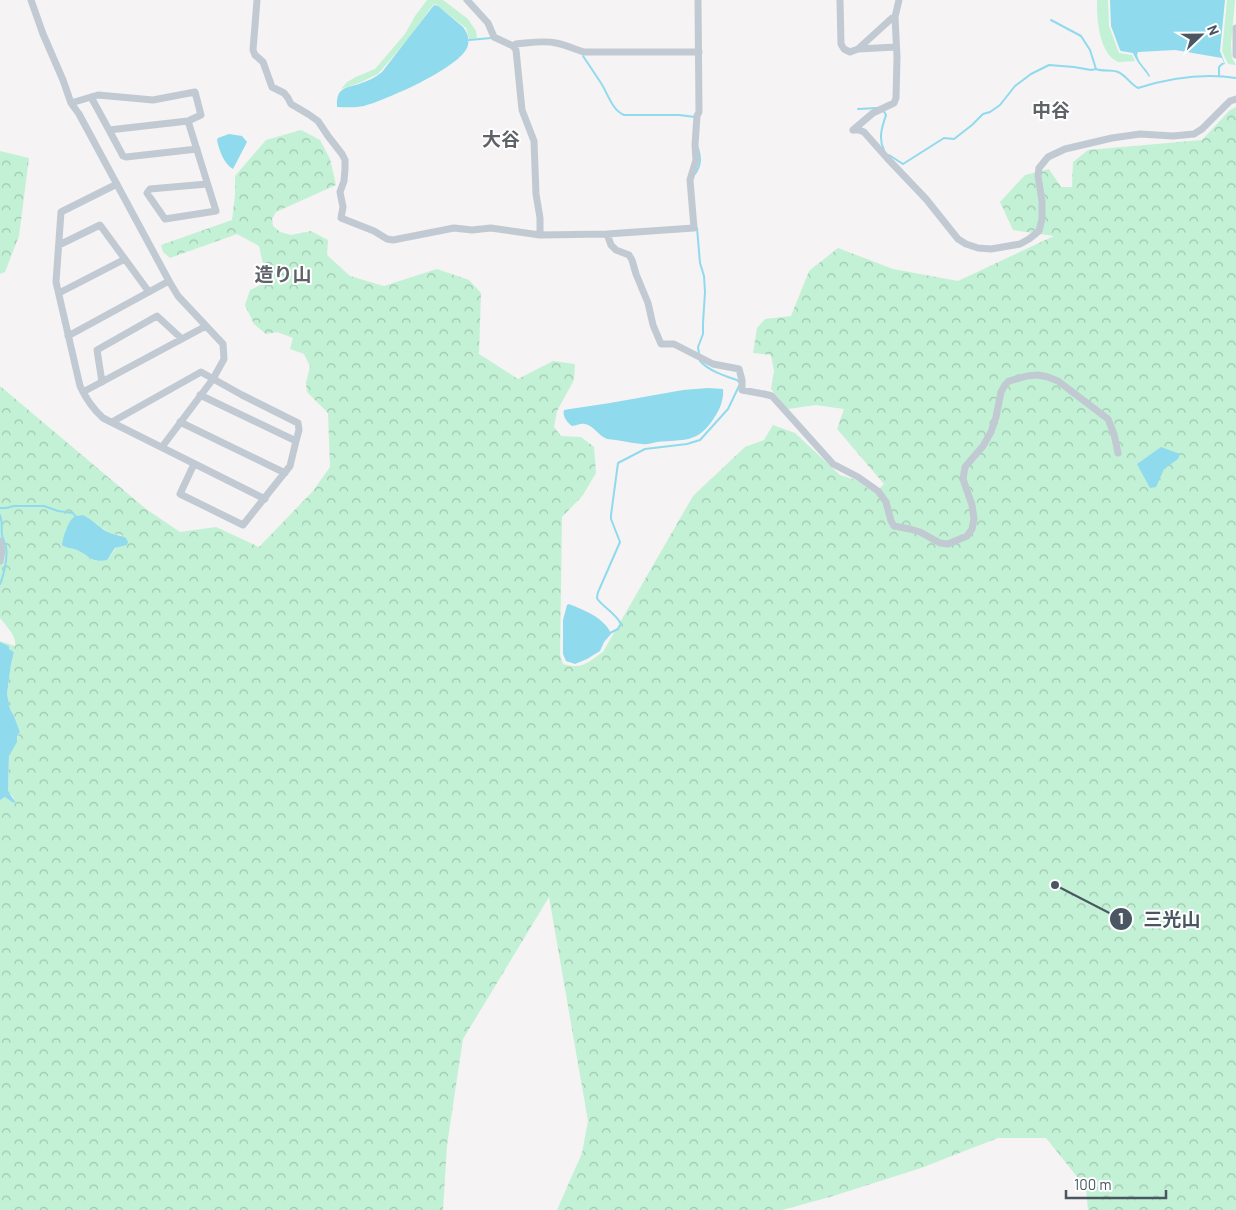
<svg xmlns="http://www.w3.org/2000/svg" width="1236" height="1210" viewBox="0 0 1236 1210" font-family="Barlow,'Noto Sans JP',sans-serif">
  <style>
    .grass { fill: #c3f1d5 }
    .forest { fill: url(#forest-crowns); fill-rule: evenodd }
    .water { fill: #90daee }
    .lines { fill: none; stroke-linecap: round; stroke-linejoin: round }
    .stream { stroke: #90daee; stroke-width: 2 }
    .minor { stroke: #c1cad2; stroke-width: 7 }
    .labels { text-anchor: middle; stroke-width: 4; stroke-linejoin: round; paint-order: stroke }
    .neighbourhood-label { font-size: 19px; font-weight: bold; fill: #5f6368; stroke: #fff }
    .leader { fill: none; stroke: #4a5661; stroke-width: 2 }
    .callout-dot { fill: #4a5661; stroke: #fff; stroke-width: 2 }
    .mark-label { font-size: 15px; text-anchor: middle; font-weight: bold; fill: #fff }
    .callout-label { font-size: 19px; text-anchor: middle; font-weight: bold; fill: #4a5661; stroke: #fff; stroke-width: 4; stroke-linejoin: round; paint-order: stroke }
  </style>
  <defs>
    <pattern id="forest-crowns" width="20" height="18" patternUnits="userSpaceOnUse" patternTransform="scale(1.25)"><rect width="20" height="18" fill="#c3f1d5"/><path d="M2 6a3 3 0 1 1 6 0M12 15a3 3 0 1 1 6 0" fill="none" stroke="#a0c6b0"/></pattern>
  </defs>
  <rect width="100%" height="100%" fill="#f5f3f3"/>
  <!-- grass -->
  <path class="grass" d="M427 0H443L468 19 476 31 477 38 469 39 466 28 435 4 433 5 408 39 378 74 359 83 341 89 347 82 356 77 375 69 405 34 415 16Z
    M1097 0H1108L1109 26 1119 53 1132 55 1135 61 1118 62C1115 60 1111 58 1109 55 1098 40 1097 17 1097 0Z
    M1227 0H1235L1231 44 1232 58 1236 65 1228 64 1222 51Z"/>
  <!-- forest -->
  <path class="forest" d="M1236 107V1210H1088L1086 1188 1046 1138H998L921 1168 830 1197 782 1210H557L582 1153 588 1121 549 897 463 1039 447 1145 443 1210H0V800L5 797 12 802 14 798 8 791 9 756 20 732 14 716 10 709 7 694 11 664 14 652 9 649V646L0 642V641L15 646C17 636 6 626 0 618V386L146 509 180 532 216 527 259 547 313 491 330 467 328 413 307 392 306 383 310 366 304 354 290 349 293 338 277 332 266 334 254 324 245 305 250 290 267 282 259 246 237 234 170 258 163 252 161 245 232 220 235 195V176L266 140 301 130 320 140 330 159 336 185 276 212 272 219 273 226 280 232 291 235 311 231 328 240 327 255 350 276 384 286 437 269 469 280 481 293 479 354 518 379 553 361 575 364 574 380 557 411 554 427 561 436 581 437 594 447 596 473 583 495 562 517 560 655 563 664C583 670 588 662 603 652L693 496 745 447 764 440 773 425 795 433 840 475 856 480 875 493 884 484 837 429 844 409 816 405 788 409 771 389 774 371 771 355 753 353 757 328 765 319 791 316 809 271 838 248 893 269 958 281 1054 236 1013 230 1000 202 1025 175 1049 169 1061 187H1072L1073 162 1088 150 1202 140 1230 110ZM102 528 111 534 122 535 126 545 116 548 110 556 96 561 76 549Z
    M0 151 29 158 19 236 5 272 0 274Z"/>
  <!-- water -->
  <path class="water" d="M1110 0H1225L1220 51 1225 64 1222 65V63H1224L1222 58 1175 50 1138 52 1137 55C1140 66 1146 67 1150 76L1149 77C1144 69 1137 63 1133 53L1121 51 1120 50 1111 26Z
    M434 5 438 6 463 27C468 33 470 41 467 48 457 69 386 100 364 106 354 108 346 107 337 107 336 88 345 88 359 84 367 81 375 78 382 72Z
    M229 134 242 136 247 142 233 169C224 164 219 150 217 140L218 138Z
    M708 388 723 389C724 399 720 410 714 418 698 444 683 439 657 442 651 443 647 445 642 444 630 443 619 440 607 439 599 436 594 426 585 424 580 423 577 426 572 426 567 422 562 416 564 410L570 409 610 403 683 390Z
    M1161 447 1180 454 1178 459 1164 469 1156 487 1150 488 1137 464Z
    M83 515C93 520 100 529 110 533 115 535 121 535 126 538L128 542 127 545 115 548 107 560C91 563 90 556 77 550 72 548 66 548 62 545 63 538 68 521 74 517 77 515 80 516 83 515Z
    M569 604C584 610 605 618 611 634L604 642 600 651 587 659 575 664 566 661 563 654V620L567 605Z
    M0 642 9 646V649L14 652 11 664 7 694 10 709 14 716 20 732 17 737V742L9 756 8 791 16 803 12 802 5 797 0 800Z"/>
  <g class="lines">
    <!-- stream -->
    <path class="stream" d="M1051 20 1081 36 1090 50 1096 69C1104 72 1111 69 1118 72 1126 75 1130 84 1138 88 1170 78 1203 73 1236 78
      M469 40 491 38
      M583 56C589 65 595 74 601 83 608 94 612 110 624 115H679L695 117
      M1219 75V67L1222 64
      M858 109 877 108
      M883 110 886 115C882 127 878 138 884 150
      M889 155 903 164 944 138 954 139 972 125 983 114 990 112 1000 105 1015 86 1031 74 1049 65 1074 67 1091 70 1096 69
      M695 174C701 165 701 158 698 148
      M697 228 700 263 704 276 705 292 703 323V334L698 347 699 354
      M700 361C709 371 725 376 737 380L739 382
      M0 508H6L14 506H44L58 511 73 513 76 517
      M0 515C3 523 1 528 2 535 3 539 5 543 6 547 8 556 4 575 0 584
      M608 634 618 629 621 624C616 613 599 604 597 598 597 597 598 591 599 590L620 542 611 519V515L618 463 645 449 687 444 700 440 728 409 739 386"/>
    <!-- minor -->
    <path class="minor" d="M31 0 43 34 63 80 71 103 79 114 169 281 178 296 223 344 224 359 213 379 162 447
      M257 0 253 50 255 55 263 62 272 87 284 93 288 98 291 104 308 114 318 121 328 136 342 154 345 160V169L344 181 340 192 343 207 341 218 374 231 387 239 393 240 454 228 472 230 491 228 540 235 607 234 694 228 690 180 696 160 695 145 697 116 699 112 698 0
      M467 0 488 23 494 37 513 46 516 50 522 110 534 141 536 194 540 218V235
      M840 0 841 44 844 49 850 52 858 49 892 18 895 17
      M1236 28V55
      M513 46 516 44C529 43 543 40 556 43 566 45 574 49 584 52H699
      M858 49 896 47
      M71 103 98 95 153 100 195 92 201 115 188 121 109 130 91 97
      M188 121 216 211 165 219 147 193 150 189 207 184
      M109 130 123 156 126 157 197 149
      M853 130H859L864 132 887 158 926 199 958 239 966 244 978 248 991 249 1020 244 1029 239 1039 231 1042 219V201L1038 176 1039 168 1048 157 1065 149 1112 138 1140 134 1173 136 1194 134 1202 129 1230 101 1236 99
      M853 130 873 113 894 103 896 98 897 57 895 17 899 0
      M117 184 61 212 56 282 80 386C86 399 92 408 103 418L265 499
      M607 234 611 245 616 250 629 255 632 260 636 274 648 303 653 325 661 344H674L713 364 739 369 742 380V390L764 394 772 396 833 464 858 477 878 491 886 502 891 521 894 526 910 529 920 532 940 543 948 544 967 536 972 529 974 519 972 505 963 479 965 467 983 446 991 432 996 417 1001 392 1005 385 1009 381 1027 376 1038 375 1048 377 1058 381 1108 419 1114 434 1118 453
      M59 245 100 225 149 292
      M59 293 125 259
      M68 336 169 281
      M102 382 97 350 157 316 182 339
      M83 392 206 326
      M112 422 201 372 242 395 298 423 299 430 296 441
      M180 422 285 473
      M194 464 180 494 243 525 290 466 296 441 200 395
      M0 541 2 551 0 561"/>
  </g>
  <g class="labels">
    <!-- neighbourhood labels -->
    <g class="neighbourhood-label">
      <text x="1051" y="117">中谷</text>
      <text x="501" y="146">大谷</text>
      <text x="283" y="281">造り山</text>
    </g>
  </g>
  <!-- callouts -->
  <path class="leader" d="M1055 885L1121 919"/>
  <g class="callout-dot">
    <circle cx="1055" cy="885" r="5"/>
    <circle cx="1121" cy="919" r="12"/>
  </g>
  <g class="mark-label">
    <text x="1121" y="924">1</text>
  </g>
  <g class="callout-label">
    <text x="1172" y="926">三光山</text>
  </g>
  <!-- north arrow -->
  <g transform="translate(1201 35) rotate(68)" stroke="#ffffff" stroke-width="4" paint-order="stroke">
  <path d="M0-4L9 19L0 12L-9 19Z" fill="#4a5661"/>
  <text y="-8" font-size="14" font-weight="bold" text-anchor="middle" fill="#4a5661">N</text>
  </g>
  <!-- scale -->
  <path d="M1066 1190v8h100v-8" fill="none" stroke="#4a5661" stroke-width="2.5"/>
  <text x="1074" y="1190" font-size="15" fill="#4a5661" stroke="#ffffff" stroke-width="4" paint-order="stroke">100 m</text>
</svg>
